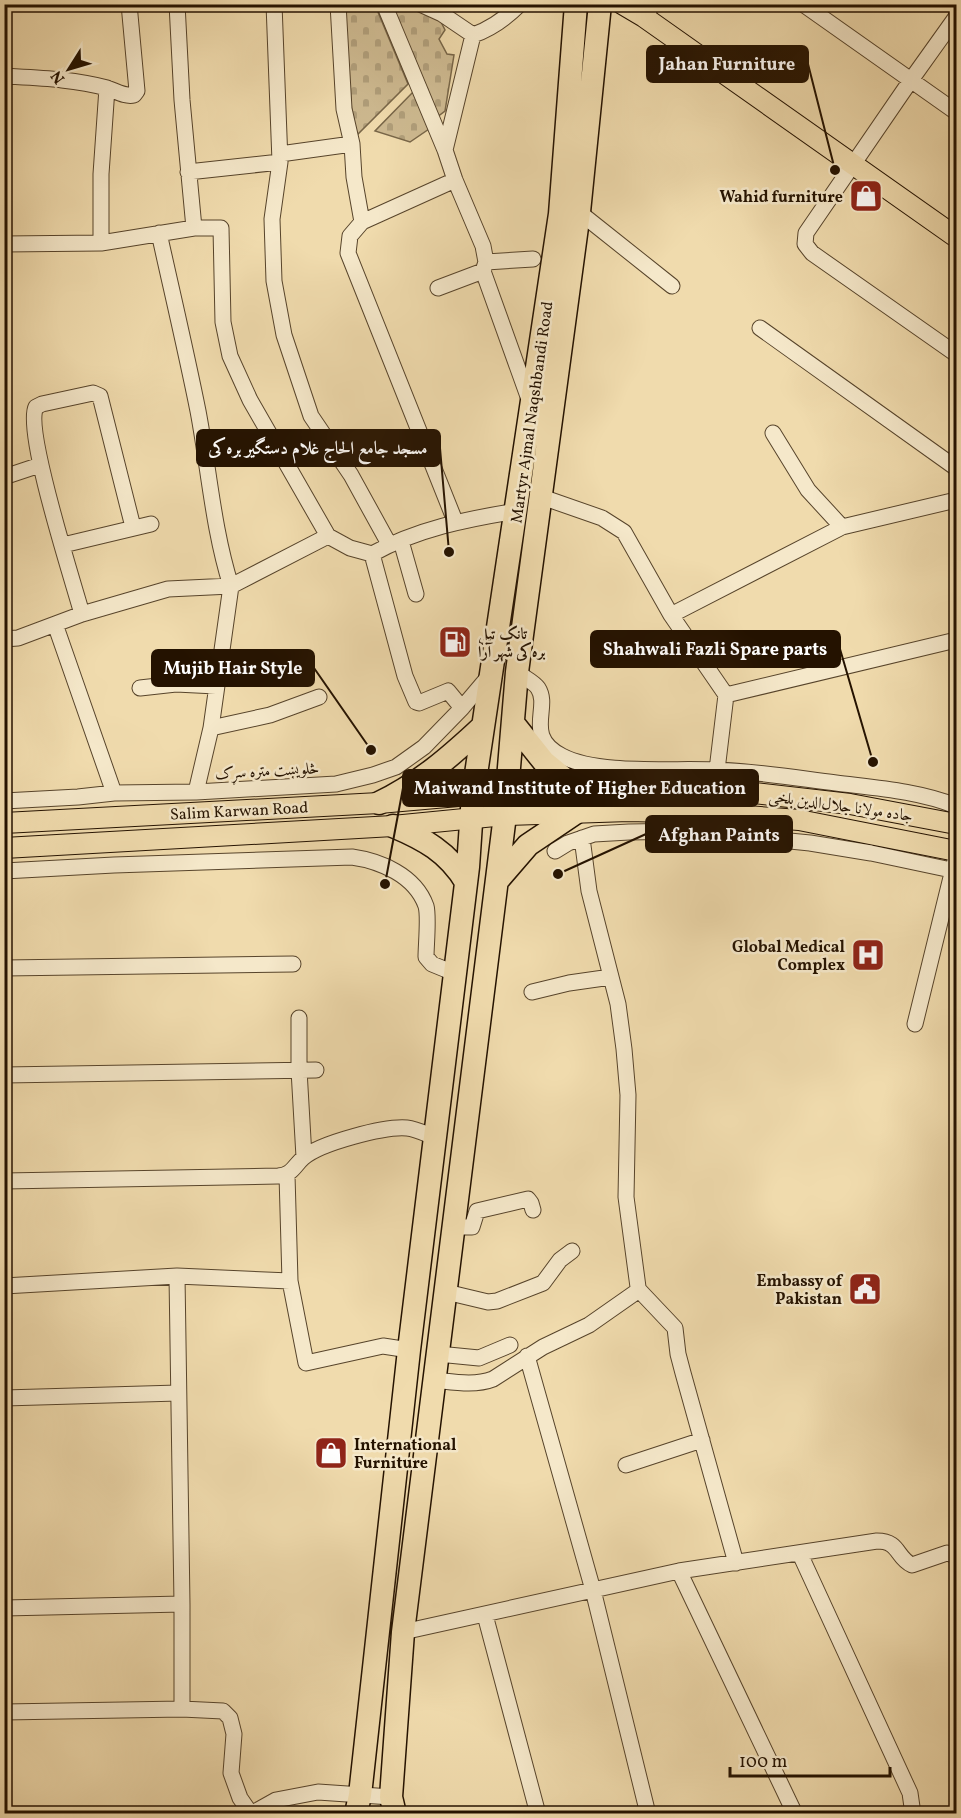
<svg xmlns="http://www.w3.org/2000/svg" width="961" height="1818" viewBox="0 0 961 1818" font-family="Vollkorn,Amiri,serif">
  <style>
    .cemetery { fill: url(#cemetery-stones); stroke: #786648; stroke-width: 1.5 }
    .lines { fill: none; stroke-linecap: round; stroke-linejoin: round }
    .minor-casing { stroke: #57442b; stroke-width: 17 }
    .major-casing { stroke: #241200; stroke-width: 22 }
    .highway-casing { stroke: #241200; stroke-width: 25 }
    .minor { stroke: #f5e8ca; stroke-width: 15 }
    .major { stroke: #f0dbad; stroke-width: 20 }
    .highway { stroke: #f0dbad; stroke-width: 22 }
    .labels { text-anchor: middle; stroke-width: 5; stroke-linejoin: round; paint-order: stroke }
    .poi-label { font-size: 16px; font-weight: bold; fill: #241200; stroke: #f5e8ca; text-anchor: end }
    .street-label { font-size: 16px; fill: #241200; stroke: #f5e8ca }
    .leader { fill: none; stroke: #241200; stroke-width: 2 }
    .callout-dot { fill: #241200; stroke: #f5e8ca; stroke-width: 2 }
    .callout { fill: #241200; stroke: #241200; stroke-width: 2 }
    .callout-label { font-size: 18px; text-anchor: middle; font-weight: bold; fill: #fff }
  </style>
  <defs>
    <pattern id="cemetery-stones" width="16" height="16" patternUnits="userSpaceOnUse" patternTransform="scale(1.5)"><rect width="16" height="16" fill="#cdb990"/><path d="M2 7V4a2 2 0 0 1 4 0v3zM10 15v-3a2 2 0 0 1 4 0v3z" fill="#b09e7a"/></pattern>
  </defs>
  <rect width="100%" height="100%" fill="#f0dbad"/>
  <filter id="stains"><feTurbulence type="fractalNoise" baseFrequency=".00333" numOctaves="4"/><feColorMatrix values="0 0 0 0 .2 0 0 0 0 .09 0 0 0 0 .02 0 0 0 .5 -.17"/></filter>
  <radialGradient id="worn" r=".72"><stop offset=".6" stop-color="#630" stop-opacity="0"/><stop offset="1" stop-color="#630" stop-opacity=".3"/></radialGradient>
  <!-- cemetery -->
  <path class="cemetery" d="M343 5H375L408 84 354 138Z
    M390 5H416L438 16 445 30 439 39 447 54 454 55 445 111 437 117Z
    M413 92 429 129 410 142 375 131Z"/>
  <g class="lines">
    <defs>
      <path id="minor" d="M177 4 182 100 194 228
        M274 4 280 162 272 219 274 281 284 335 311 416 351 475 389 544
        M338 4 344 109 352 144 354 177 362 222 350 236 348 253 455 521
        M384 4 445 150 455 180 483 246 486 262 483 271 530 402
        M420 4 442 14 473 35
        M803 4 956 112
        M4 5 5 4
        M644 17 653 4
        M956 17 911 80 806 233 805 244 812 253 956 354
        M473 35C491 29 506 18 520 4
        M4 76C39 78 74 79 107 88 116 91 125 97 134 95L137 91 129 4
        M445 150 473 35
        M280 154 352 144
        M188 172 280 162
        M579 212 672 286
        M362 222 455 180
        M159 233C172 292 186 351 198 411 209 469 213 529 231 586L211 728 196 792
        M101 243V174L107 88
        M4 244 101 243 194 228H221L223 322 230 356 250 400 328 536
        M486 262 533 259
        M438 288 483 271
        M760 328 956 468
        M773 433 808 490 842 527
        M4 477 40 465
        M542 497 602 518 624 532 671 615 726 695 717 770
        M401 541 416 594
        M63 545 151 524
        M372 554 405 676 416 702 419 703 448 691 462 708
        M82 614C73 581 24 430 36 407L42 404 93 393 100 396 133 527
        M671 615 842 527 956 500
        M55 624 114 793
        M4 639 18 638 82 614 168 589 231 586 328 536 350 548 372 554C417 529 467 519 517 511
        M517 672C523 677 534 682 538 688 551 708 523 736 562 756 598 775 673 768 714 770 755 771 796 778 836 783 876 788 919 791 956 806
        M140 688 176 684 216 686
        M726 695 956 640
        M211 728 270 715 319 697
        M4 801 78 797 114 793 196 792 336 784 373 775 396 767 424 747 462 708 489 676
        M582 838 589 891 618 1004 624 1049 628 1095 626 1197 638 1287 639 1290 675 1328 678 1354 683 1373 736 1563
        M555 851 568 843 594 834 629 832 690 831 810 843 871 853 956 871
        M4 871 114 865 352 857C380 861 415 875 426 906 429 916 426 945 426 957L432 964 454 973
        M4 968 293 964
        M532 992 569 983 611 977
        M299 1018V1070L304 1157
        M915 1024 955 861
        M4 1075 316 1070
        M287 1175 290 1281 306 1363 383 1346 409 1350
        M4 1181 278 1176C292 1175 294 1166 303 1158 320 1143 385 1126 407 1128 416 1129 426 1134 434 1137
        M454 1227H472L477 1211 528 1199 531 1203 533 1210
        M177 1276 182 1604V1709
        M4 1286 177 1276 290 1281
        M446 1292 488 1302 497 1301 543 1283 560 1260 572 1251
        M438 1354 479 1358 510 1345
        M527 1356 593 1590 648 1814
        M434 1380C454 1382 475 1386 493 1379L543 1347 589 1325 639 1290
        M4 1398 178 1393
        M626 1465 702 1440
        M800 1554 910 1793 913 1814
        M679 1571 795 1814
        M4 1608 182 1604
        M485 1615 538 1814
        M403 1632 679 1571 877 1541C900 1541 896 1558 912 1565L947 1553 956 1556
        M4 1712 182 1709 223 1711 230 1718 234 1734 231 1773 240 1798 251 1814
        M251 1814 276 1800 318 1792 391 1797"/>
      <path id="major" d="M622 4 644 17 956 237
        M4 823 379 803 539 789 746 792 850 804 956 824
        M4 848 393 826 505 815 629 811 706 813 799 820 956 851"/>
      <path id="highway" d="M513 723 544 762 577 789
        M379 803C419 784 451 756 483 726
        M393 826C424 839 448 852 466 882
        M497 881 528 845 577 812
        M356 1814 360 1795 409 1350 468 867 473 794 560 214 576 4
        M395 1814 391 1797 403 1632 505 815 517 672 579 212 600 4"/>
    </defs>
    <!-- minor casing -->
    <use href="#minor" class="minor-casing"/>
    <!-- major casing -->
    <use href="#major" class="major-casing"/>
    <!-- highway casing -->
    <use href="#highway" class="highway-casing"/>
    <!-- minor -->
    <use href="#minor" class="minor"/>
    <!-- major -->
    <use href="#major" class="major"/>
    <!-- highway -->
    <use href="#highway" class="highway"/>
  </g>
  <!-- icons -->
  <defs>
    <symbol id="shop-square" viewBox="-11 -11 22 22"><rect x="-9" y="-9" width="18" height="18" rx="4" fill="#8f2418" stroke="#f5e8ca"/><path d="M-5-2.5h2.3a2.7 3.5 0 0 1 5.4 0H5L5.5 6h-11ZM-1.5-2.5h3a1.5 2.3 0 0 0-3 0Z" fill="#fff"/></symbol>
    <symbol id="fuel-square" viewBox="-11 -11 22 22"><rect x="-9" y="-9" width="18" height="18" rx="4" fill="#8f2418" stroke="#f5e8ca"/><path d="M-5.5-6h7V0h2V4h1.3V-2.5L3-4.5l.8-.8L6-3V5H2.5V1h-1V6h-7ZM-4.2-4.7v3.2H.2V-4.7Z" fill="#fff"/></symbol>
    <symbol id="hospital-square" viewBox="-11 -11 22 22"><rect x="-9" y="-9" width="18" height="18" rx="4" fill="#8f2418" stroke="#f5e8ca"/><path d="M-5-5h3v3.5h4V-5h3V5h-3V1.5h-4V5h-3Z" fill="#fff"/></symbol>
    <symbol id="civic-square" viewBox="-11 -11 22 22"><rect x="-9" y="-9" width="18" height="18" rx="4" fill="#8f2418" stroke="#f5e8ca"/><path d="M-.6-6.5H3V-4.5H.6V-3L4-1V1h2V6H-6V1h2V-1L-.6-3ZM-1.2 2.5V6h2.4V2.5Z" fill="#fff"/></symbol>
  </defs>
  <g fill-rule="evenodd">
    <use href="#shop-square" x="847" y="177" width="38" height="38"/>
    <use href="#fuel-square" x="436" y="623" width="38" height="38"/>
    <use href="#hospital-square" x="849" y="936" width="38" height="38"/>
    <use href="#civic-square" x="846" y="1270" width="38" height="38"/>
    <use href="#shop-square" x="312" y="1434" width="38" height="38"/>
  </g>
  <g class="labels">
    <!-- poi labels -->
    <g class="poi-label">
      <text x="843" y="202">Wahid furniture</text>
      <text x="478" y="639" text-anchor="start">تانک تیل<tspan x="478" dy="18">بره‌کی شهر آرا</tspan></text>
      <text x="845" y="952">Global Medical<tspan x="845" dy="18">Complex</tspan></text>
      <text x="842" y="1286">Embassy of<tspan x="842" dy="18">Pakistan</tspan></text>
      <text x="354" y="1450" text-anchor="start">International<tspan x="354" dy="18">Furniture</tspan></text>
    </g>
    <!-- street labels -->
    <g class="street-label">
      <text transform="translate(531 412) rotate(-82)" y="6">Martyr Ajmal Naqshbandi Road</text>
      <text transform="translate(267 770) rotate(-3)" y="6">څلویښت متره سړک</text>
      <text transform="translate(841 805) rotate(8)" y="6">جاده مولانا جلال‌الدین بلخی</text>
      <text transform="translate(239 810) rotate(-3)" y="6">Salim Karwan Road</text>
    </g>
  </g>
  <!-- callouts -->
  <path class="leader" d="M835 170L808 64M449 552L440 448M873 762L840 649M371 750L314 668M385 884L403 788M558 874L646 834"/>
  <g class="callout-dot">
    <circle cx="835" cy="170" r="6"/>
    <circle cx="449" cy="552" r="6"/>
    <circle cx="873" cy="762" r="6"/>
    <circle cx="371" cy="750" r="6"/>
    <circle cx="385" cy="884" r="6"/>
    <circle cx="558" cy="874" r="6"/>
  </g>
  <g class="callout">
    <rect x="647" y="46" width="161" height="36" rx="6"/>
    <rect x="197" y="430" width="243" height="36" rx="6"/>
    <rect x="591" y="631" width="249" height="36" rx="6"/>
    <rect x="152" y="650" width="162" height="36" rx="6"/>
    <rect x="403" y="770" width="355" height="36" rx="6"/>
    <rect x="646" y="816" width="146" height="36" rx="6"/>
  </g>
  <g class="callout-label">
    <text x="727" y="70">Jahan Furniture</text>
    <text x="318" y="454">مسجد جامع الحاج غلام دستگیر بره‌کی</text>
    <text x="715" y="655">Shahwali Fazli Spare parts</text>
    <text x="233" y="674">Mujib Hair Style</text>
    <text x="580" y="794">Maiwand Institute of Higher Education</text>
    <text x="719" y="841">Afghan Paints</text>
  </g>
  <!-- margin -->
  <rect width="961" height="1818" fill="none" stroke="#f0dbad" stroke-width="24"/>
  <rect x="6" y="6" width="949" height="1806" fill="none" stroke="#241200" stroke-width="3"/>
  <rect x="12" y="12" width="937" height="1794" fill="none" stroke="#241200" stroke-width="1.5"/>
  <!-- north arrow -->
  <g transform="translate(69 69) rotate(233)" stroke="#f5e8ca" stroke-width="4.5" paint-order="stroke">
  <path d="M0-4.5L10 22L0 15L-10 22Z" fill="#241200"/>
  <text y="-9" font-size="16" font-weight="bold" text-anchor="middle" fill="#241200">N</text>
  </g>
  <!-- scale -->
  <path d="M730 1767v9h160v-9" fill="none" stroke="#241200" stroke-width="3"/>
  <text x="739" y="1767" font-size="18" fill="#241200" stroke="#f5e8ca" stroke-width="4.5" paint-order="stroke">100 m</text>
  <rect width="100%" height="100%" filter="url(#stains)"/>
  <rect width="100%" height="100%" fill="url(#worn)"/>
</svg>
